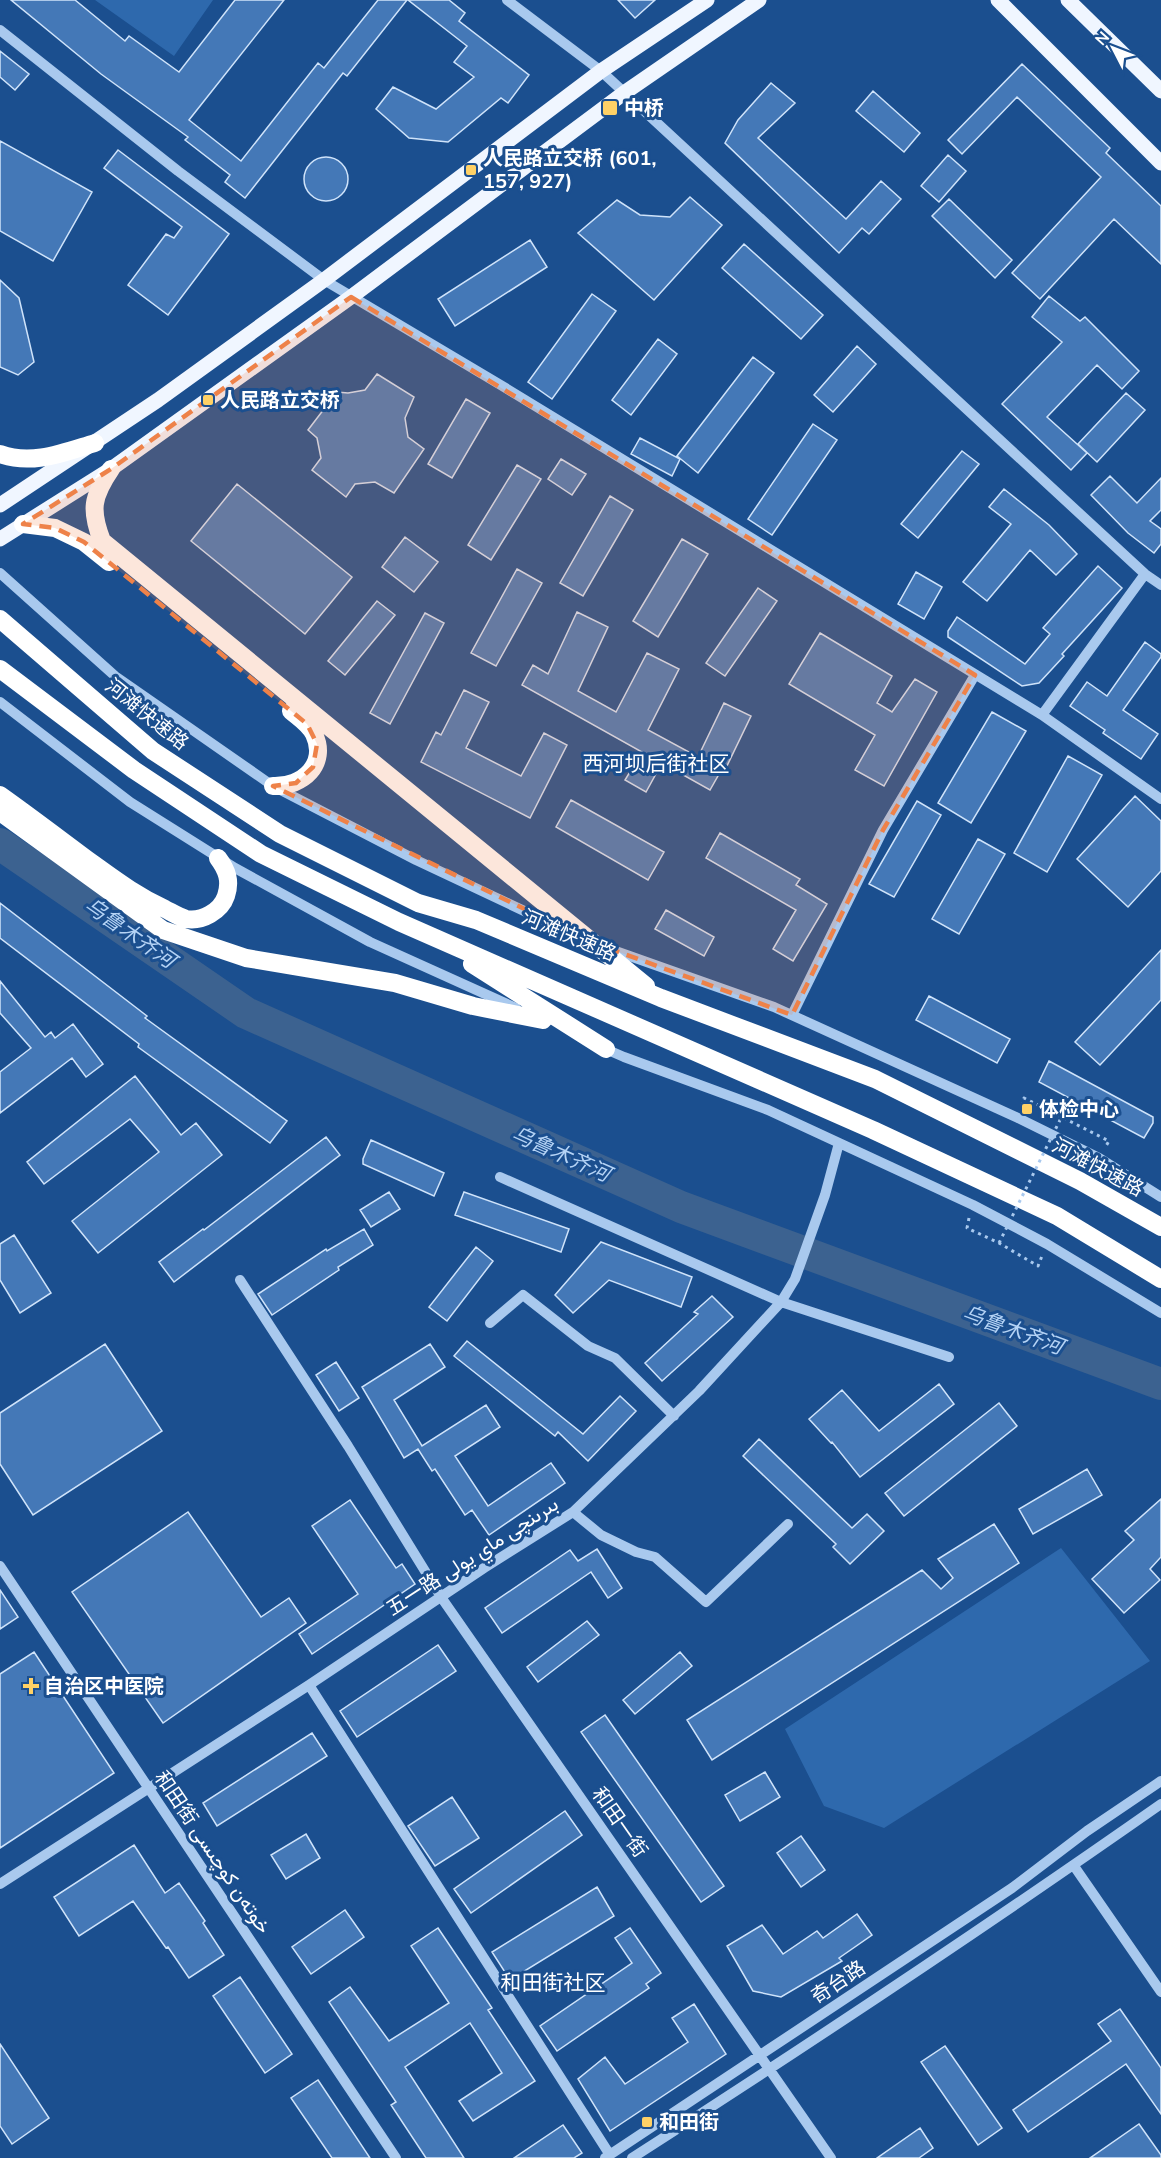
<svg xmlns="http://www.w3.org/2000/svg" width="1161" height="2158" viewBox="0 0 1161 2158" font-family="'Nunito Sans',Vazirmatn,'Noto Sans SC',sans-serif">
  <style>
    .pitch { fill: #2e69ad }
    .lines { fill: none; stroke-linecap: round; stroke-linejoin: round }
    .river { stroke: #3c6290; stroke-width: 32 }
    .building { fill: #4478b7; stroke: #cfe3fa; stroke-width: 1.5 }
    .path { stroke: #a9c9ee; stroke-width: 3; stroke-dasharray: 3 4.5; stroke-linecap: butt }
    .minor { stroke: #a9c9ee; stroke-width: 10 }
    .major { stroke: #f0f6ff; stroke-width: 15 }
    .highway { stroke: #fff; stroke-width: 18 }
    .path-bridge { stroke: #a9c9ee; stroke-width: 3; stroke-dasharray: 3 4.5; stroke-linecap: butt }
    .marked { fill: #ee8249; fill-opacity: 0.2; stroke: #ee8249; stroke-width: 4.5; stroke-dasharray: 12 8; stroke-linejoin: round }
    .poi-dot { fill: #ffd166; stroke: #1b4f8f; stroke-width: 2 }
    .labels { text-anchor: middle; stroke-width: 6; stroke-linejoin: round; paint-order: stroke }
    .poi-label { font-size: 20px; font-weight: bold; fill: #fff; stroke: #1b4f8f; text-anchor: start }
    .street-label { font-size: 20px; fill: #fff; stroke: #1b4f8f }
    .neighbourhood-label { font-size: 21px; fill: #fff; stroke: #1b4f8f }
    .water-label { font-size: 21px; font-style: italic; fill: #b5d3f5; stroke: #1b4f8f }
  </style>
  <rect width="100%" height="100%" fill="#1b4f8f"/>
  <!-- pitch -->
  <path class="pitch" d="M95 0H213L174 56Z
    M1061 1548 1150 1661 884 1828 824 1806 785 1729Z"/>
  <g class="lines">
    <!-- river -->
    <path class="river" d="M0 844 246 1013 681 1207 1161 1384"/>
  </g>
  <!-- building -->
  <path class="building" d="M11 0H75L125 41 129 36 179 72 235 0H284L189 120 241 161 318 63 324 68 378 0H407L347 76 343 73 245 198 225 182 230 175 185 140 188 137 101 74Z
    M408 0H449L465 13 459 21 529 75 508 103 501 98 448 142 409 138 376 109 393 87 436 109 474 77 454 62 467 46Z
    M618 0H655L635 18Z
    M0 51 29 74 15 90 0 77Z
    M1022 64 1110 148 1106 153 1161 206V264L1114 219 1040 299 1012 273 1101 177 1017 97 962 154 948 140Z
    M771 83 795 103 758 138 846 219 881 181 901 199 869 234 862 228 839 253 725 143 738 120Z
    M873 91 920 133 904 152 856 111Z
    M0 141 92 192 53 261 0 231Z
    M118 150 229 234 168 315 128 285 166 234 174 238 182 227 104 168Z
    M948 155 966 171 939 202 921 186Z
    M304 179a22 22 0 1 1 44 0a22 22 0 1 1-44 0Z
    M690 197 722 225 654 300 578 233 617 200 640 215 670 217Z
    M949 199 1012 260 995 278 932 216Z
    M530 240 547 267 455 326 438 299Z
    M744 244 823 315 801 339 722 268Z
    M0 280 19 298 34 362 18 375 0 367Z
    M592 294 616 311 552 399 528 382Z
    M1049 296 1080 321 1085 317 1139 371 1122 389 1097 365 1047 417 1087 453 1071 470 1002 404 1062 342 1032 317Z
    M658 339 677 354 631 415 612 400Z
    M857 346 876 364 833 412 814 395Z
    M753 357 774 373 698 473 677 456Z
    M377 374 414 397 405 418 408 437 424 449 394 493 375 482 355 484 346 497 312 470 321 458 317 438 308 430 337 392 348 393 365 390Z
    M1126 393 1145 410 1097 462 1078 444Z
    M466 399 490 413 452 478 428 464Z
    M813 424 837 440 772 535 748 519Z
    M640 438 680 459 672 476 631 454Z
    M962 451 979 464 918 538 901 524Z
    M561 459 586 474 572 495 548 479Z
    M517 465 541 479 491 560 468 545Z
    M1110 476 1137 503 1161 478V510L1150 521 1161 529V544L1154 553 1128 533 1091 495Z
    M237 484 352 577 305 634 191 541Z
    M1004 489 1049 525 1077 554 1056 575 1030 550 987 601 963 582 1011 524 989 507Z
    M610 496 633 510 583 596 560 583Z
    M405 537 438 562 414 592 382 567Z
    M682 539 708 554 658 637 633 621Z
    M1098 566 1122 588 1062 654 1064 656 1039 683 1022 686 948 637V631L957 617 1025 664 1050 634 1043 628Z
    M517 569 542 583 496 666 471 653Z
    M916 572 942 587 924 619 898 604Z
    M758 588 777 601 725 676 706 663Z
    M377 601 395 615 345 675 328 661Z
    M577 612 608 627 578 691 616 712 647 653 679 669 648 730 698 757 724 703 751 716 725 770 722 769 710 790 662 763 646 792 625 780 642 752 522 685 533 665 548 674Z
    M425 613 444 623 390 724 370 713Z
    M820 633 892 676 877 703 892 712 915 679 937 692 884 786 855 770 875 735 789 684Z
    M1145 642 1161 654V657L1123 710 1158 734 1141 759 1103 733 1105 730 1070 706 1087 682 1107 696Z
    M464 690 489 702 466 748 521 776 544 733 567 745 530 818 421 762 436 732 441 735Z
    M992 712 1026 731 971 823 938 803Z
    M1068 756 1102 775 1047 872 1014 853Z
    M1135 796 1161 821V871L1128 907 1077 859Z
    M571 800 664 852 648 880 556 827Z
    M917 801 941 815 894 897 869 884Z
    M720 833 800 879 796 885 827 904 793 961 773 949 796 910 706 858Z
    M978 839 1005 854 959 934 932 919Z
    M0 903 147 1016 145 1018 287 1121 270 1143 138 1047 139 1044 0 938Z
    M666 910 714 937 704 956 655 929Z
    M1161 950V1000L1100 1065 1075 1042Z
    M0 981 45 1037 51 1032 55 1038 73 1024 103 1064 86 1077 72 1058 0 1113V1072L31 1048 0 1013Z
    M929 996 1010 1039 997 1063 916 1020Z
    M1049 1061 1153 1117V1123L1144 1138 1039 1082Z
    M135 1076 181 1135 196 1123 222 1155 98 1253 72 1221 159 1152 130 1119 44 1184 27 1162Z
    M326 1137 340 1155 174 1282 159 1262 203 1229 204 1230Z
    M371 1140 444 1173 434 1196 363 1164V1159Z
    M389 1192 400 1209 371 1227 360 1210Z
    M464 1192 569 1229 561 1252 455 1215Z
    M364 1229 373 1245 338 1267 339 1270 272 1315 258 1294 326 1249 327 1251Z
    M14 1235 51 1293 20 1313 0 1280V1244Z
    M601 1242 692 1277 681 1307 609 1280 573 1313 555 1295Z
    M476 1247 493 1261 447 1321 429 1307Z
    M712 1296 733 1317 662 1381 645 1363 698 1314 694 1312Z
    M467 1341 583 1434 620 1396 636 1411 588 1461 558 1432 555 1436 454 1356Z
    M105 1344 162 1431 33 1515 0 1464V1413Z
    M430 1344 445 1367 394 1400 422 1446 486 1405 500 1427 455 1456 488 1506 551 1463 565 1483 489 1535 472 1510 465 1515 435 1469 432 1471 418 1449 404 1458 362 1387Z
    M336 1362 359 1398 339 1411 316 1375Z
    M939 1384 954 1404 860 1477 832 1442 831 1443 809 1419 842 1390 879 1431Z
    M999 1403 1017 1426 904 1516 885 1493Z
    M759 1439 852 1528 867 1514 884 1531 850 1564 833 1547 836 1544 743 1456Z
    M1087 1469 1102 1495 1033 1534 1019 1509Z
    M1161 1499V1557L1150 1569 1160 1580 1124 1613 1092 1579 1134 1540 1125 1531Z
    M350 1500 396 1568 402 1564 415 1584 312 1654 299 1634 358 1594 312 1526Z
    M188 1512 261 1617 289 1598 306 1623 163 1723 72 1592Z
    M994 1524 1019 1563 712 1760 687 1720 922 1570 941 1589 953 1578 938 1559Z
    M597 1549 622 1588 608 1598 591 1572 502 1633 485 1608 570 1550 578 1561Z
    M0 1590 18 1617 0 1629Z
    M587 1621 599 1635 538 1682 527 1667Z
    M438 1645 456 1671 357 1737 340 1711Z
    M34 1652 114 1773 0 1848V1674Z
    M680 1652 692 1666 635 1714 623 1700Z
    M605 1715 724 1886 701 1902 581 1732Z
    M312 1733 327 1756 217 1826 203 1803Z
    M765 1772 780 1797 740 1821 725 1795Z
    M452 1797 479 1838 435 1866 408 1826Z
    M565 1811 582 1835 471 1913 454 1889Z
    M306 1834 320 1858 286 1879 271 1855Z
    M801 1836 825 1870 801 1887 777 1853Z
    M134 1845 165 1893 179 1883 205 1921 203 1923 224 1955 189 1978 168 1947 166 1948 133 1901 79 1936 54 1897Z
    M597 1887 614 1916 510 1980 492 1952Z
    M345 1910 364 1937 311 1974 292 1947Z
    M857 1914 872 1935 839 1958 842 1961 781 1997 753 1991 727 1946 762 1925 783 1954 817 1931 823 1938Z
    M438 1928 492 2008 488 2010 535 2081 473 2121 459 2101 502 2073 470 2023 405 2067 464 2158H426L391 2105 396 2102 329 2002 350 1987 389 2041 449 2003 411 1946Z
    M630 1928 661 1973 646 1984 649 1988 557 2051 540 2026 632 1963 615 1938Z
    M240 1977 292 2054 265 2073 213 1996Z
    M694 2004 726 2054 610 2131 578 2079 605 2057 625 2084 688 2042 672 2018Z
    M1120 2009 1161 2068V2114L1126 2064 1028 2132 1013 2110 1111 2041 1098 2024Z
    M0 2044 49 2118 12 2144 0 2126Z
    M945 2046 1002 2128 978 2145 921 2062Z
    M318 2080 370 2158H332L291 2098Z
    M1139 2124 1161 2155V2158H1090Z
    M563 2125 582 2153 574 2158H514Z
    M920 2128 933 2148 919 2158H877Z"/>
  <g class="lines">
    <!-- path -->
    <path class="path" d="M1022 1106 1024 1098 1109 1141 1106 1146
      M969 1218 967 1228 999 1243 1038 1266 1042 1256"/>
    <!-- minor -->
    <path class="minor" d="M507 0 601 71 1145 574 1161 585
      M0 30 178 171 324 280 499 384 1042 715 1161 799
      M0 573 115 676 273 786 416 860 573 934
      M0 702 130 802 235 868 370 942 516 1008
      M1042 715 1145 574
      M607 948 774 1007 1018 1118 1099 1158 1161 1197
      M792 1015 883 830 975 675
      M601 1047 624 1057 768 1110 973 1205 1047 1244 1161 1313
      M500 1177 781 1302 949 1357
      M240 1280 348 1446 441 1597 831 2158
      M490 1323 523 1295 588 1346 615 1358 674 1416
      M573 1512 601 1535 636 1552 655 1557 706 1602 788 1524
      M0 1566 396 2158
      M309 1685 610 2155
      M1074 1866 1161 1992
      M0 1884 309 1685 484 1568 573 1512 699 1391 781 1302 795 1279 825 1195 839 1143
      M605 2158 1012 1888 1087 1831 1161 1781
      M632 2158C811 2043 987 1926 1161 1804"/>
    <!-- major -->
    <path class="major" d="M998 0 1161 163
      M1068 0 1161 91
      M0 505 158 400 324 280 601 71 707 0
      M0 539 111 469 351 297 624 93 759 0"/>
    <!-- highway -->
    <path class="highway" d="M0 454C32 466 65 452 95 443
      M111 469C92 497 90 510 102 541L646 986
      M23 524 55 528 84 542 109 562
      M0 619 153 751 280 834 418 903 476 920 661 998 875 1079 1080 1181 1161 1227
      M0 669 134 770 261 854 399 922 873 1130 1057 1216 1161 1279
      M273 786C303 787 328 764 314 734 309 724 299 718 291 711
      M0 795C31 817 61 840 92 863 117 881 137 896 165 909 171 912 179 917 186 919 202 922 221 911 226 896 231 881 227 870 218 858
      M0 812 163 930 246 958 395 983 473 1006 543 1020
      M472 964 606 1049"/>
    <!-- path-bridge -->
    <path class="path-bridge" d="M999 1243 1062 1116"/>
  </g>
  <!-- marked area -->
  <path class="marked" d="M351 297 975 675 883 830 792 1015 594 943 273 786 296 783 313 767 317 744 307 724 84 542 55 528 23 524 111 469Z"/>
  <!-- markers -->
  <g class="poi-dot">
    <rect x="602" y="100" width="16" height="16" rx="3"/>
    <rect x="465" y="164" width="12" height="12" rx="3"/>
    <rect x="202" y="394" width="12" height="12" rx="3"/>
    <rect x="1021" y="1103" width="12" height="12" rx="3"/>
    <path d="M28 1677h6v6h6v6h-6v6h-6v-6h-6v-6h6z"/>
    <rect x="641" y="2116" width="12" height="12" rx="3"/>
  </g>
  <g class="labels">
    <!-- poi labels -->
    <g class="poi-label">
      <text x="624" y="115">中桥</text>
      <text x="483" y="165">人民路立交桥 (601,<tspan x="483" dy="23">157, 927)</tspan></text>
      <text x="220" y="407">人民路立交桥</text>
      <text x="1039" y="1116">体检中心</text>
      <text x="44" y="1693">自治区中医院</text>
      <text x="659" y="2129">和田街</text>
    </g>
    <!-- street labels -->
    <g class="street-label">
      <text transform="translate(147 714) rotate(39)" y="7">河滩快速路</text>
      <text transform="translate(569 935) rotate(23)" y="7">河滩快速路</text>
      <text transform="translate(1098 1167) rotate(28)" y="7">河滩快速路</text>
      <text transform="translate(472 1556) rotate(-33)" y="7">五一路 بىرىنچى ماي يولى</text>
      <text transform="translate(620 1822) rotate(55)" y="7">和田一街</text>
      <text transform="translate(213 1852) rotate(56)" y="7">和田街 خوتەن كوچىسى</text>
      <text transform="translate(838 1982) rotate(-34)" y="7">奇台路</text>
    </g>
    <!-- neighbourhood labels -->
    <g class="neighbourhood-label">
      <text x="656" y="771">西河坝后街社区</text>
      <text x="553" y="1990">和田街社区</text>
    </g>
    <!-- water labels -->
    <g class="water-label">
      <text transform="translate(130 933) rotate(35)" y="7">乌鲁木齐河</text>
      <text transform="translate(561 1154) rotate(24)" y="7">乌鲁木齐河</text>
      <text transform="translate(1013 1330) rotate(20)" y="7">乌鲁木齐河</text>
    </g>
  </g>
  <!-- north arrow -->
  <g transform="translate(1113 48) rotate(312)" stroke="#1b4f8f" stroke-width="4.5" paint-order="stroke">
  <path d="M0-4.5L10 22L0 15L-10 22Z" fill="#ffffff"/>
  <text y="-9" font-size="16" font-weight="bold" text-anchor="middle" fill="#ffffff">N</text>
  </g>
</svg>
